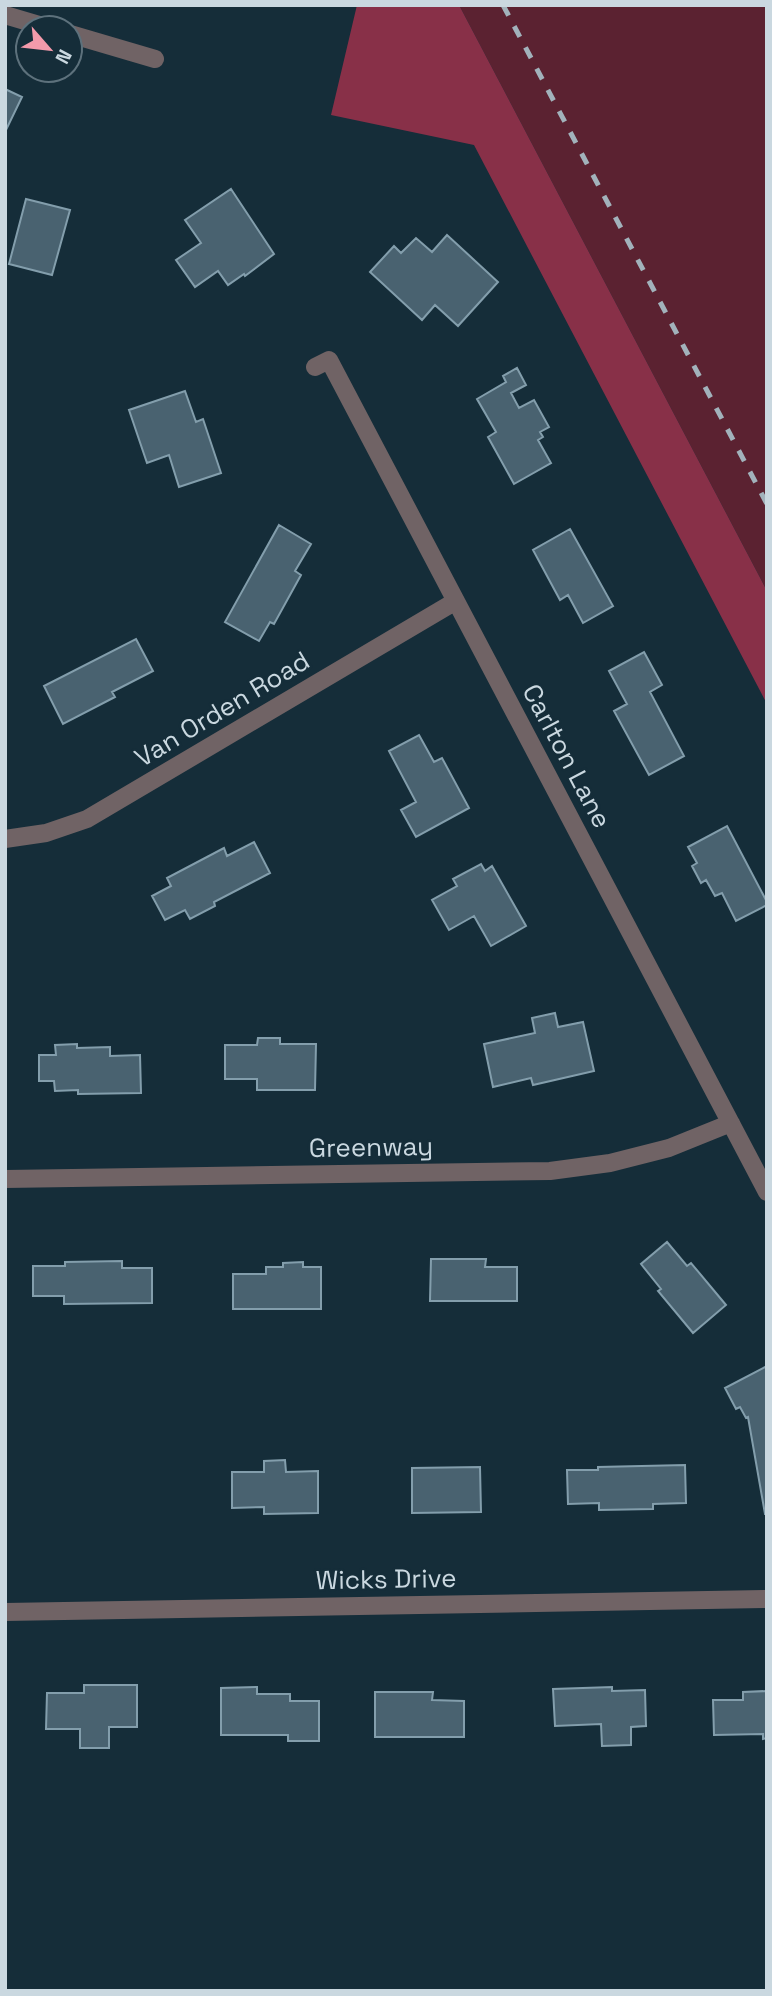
<svg xmlns="http://www.w3.org/2000/svg" width="772" height="1996" viewBox="0 0 772 1996" font-family="'Space Grotesk',sans-serif">
  <style>
    .green { fill: #5b2231 }
    .forest { fill: #883048 }
    .building { fill: #496270; stroke: #839eac; stroke-width: 2 }
    .lines { fill: none; stroke-linecap: round; stroke-linejoin: round }
    .minor { stroke: #706365; stroke-width: 18 }
    .rail { stroke: #a2b2bb; stroke-width: 5; stroke-dasharray: 12 12; stroke-linecap: butt }
    .labels { text-anchor: middle; stroke-width: 5; stroke-linejoin: round; paint-order: stroke }
    .street-label { font-size: 26px; fill: #cad8e0; stroke: #152d39 }
  </style>
  <rect width="100%" height="100%" fill="#152d39"/>
  <!-- green -->
  <path class="green" d="M459 5H767V591Z"/>
  <!-- forest -->
  <path class="forest" d="M357 5H459L767 591V704L474 145 331 115Z"/>
  <!-- building -->
  <path class="building" d="M5 89 22 97 5 132Z
    M231 189 274 254 245 276 244 274 228 285 218 271 195 287 176 260 201 243 185 220Z
    M26 199 70 210 52 275 9 264Z
    M447 235 498 282 458 326 435 305 422 320 370 272 394 246 401 253 416 238 432 252Z
    M517 368 526 385 511 393 519 408 534 400 549 427 540 432 543 437 538 440 551 463 514 484 488 437 496 432 477 399 506 382 503 376Z
    M185 391 196 422 203 419 221 473 179 487 169 455 147 463 129 410Z
    M279 525 311 544 295 571 301 575 274 624 270 622 259 641 225 622Z
    M570 529 613 606 583 623 568 595 560 600 533 550Z
    M136 639 153 671 112 692 115 697 63 724 44 686Z
    M644 652 662 685 650 692 684 756 649 775 614 711 627 704 609 671Z
    M419 735 434 762 442 758 469 808 416 837 401 810 416 802 389 751Z
    M727 826 767 902V905L736 921 722 893 715 896 706 880 701 883 692 866 697 863 688 847Z
    M254 842 270 873 214 902 215 906 190 919 185 910 165 920 152 896 171 886 167 878 224 848 227 856Z
    M481 864 485 871 492 866 526 926 491 946 474 916 449 930 432 900 457 886 453 879Z
    M555 1013 558 1027 583 1022 594 1071 533 1085 531 1078 493 1087 484 1044 535 1033 532 1018Z
    M258 1038H280V1044H316L315 1090H257V1079H225V1045H257Z
    M77 1044V1048L110 1047V1056L140 1055 141 1093 78 1094V1090L55 1091 54 1081H39V1055H56L55 1045Z
    M667 1242 687 1266 691 1263 726 1305 693 1333 658 1291 661 1289 641 1264Z
    M431 1259H486L485 1267H517V1301H430Z
    M122 1261V1268H152V1303L64 1304V1296H33V1266H65V1262Z
    M303 1262V1267H321V1309H233V1274H266V1267H283V1263Z
    M767 1366V1514H765L748 1417 746 1418 740 1407 736 1409 725 1388Z
    M285 1460 286 1472 318 1471V1513L264 1514V1507L232 1508V1472H264V1461Z
    M685 1465 686 1503 653 1504V1509L599 1510V1503L568 1504 567 1470H598V1467Z
    M480 1467 481 1512 412 1513V1468Z
    M84 1685H137V1727H109V1748H80V1729H46L47 1693H84Z
    M257 1687V1694H290V1701H319V1741H288V1735H221V1688Z
    M612 1687V1691L645 1690 646 1726 631 1727V1745L602 1746 601 1724 555 1726 553 1689Z
    M767 1691V1738L763 1739V1734L714 1735 713 1700H743V1692Z
    M375 1692H433L432 1700 464 1701V1737H375Z"/>
  <g class="lines">
    <!-- minor -->
    <path class="minor" d="M5 15 49 28
      M70 34 155 59
      M315 367 329 360 767 1192
      M5 839 46 833 87 819 456 601
      M5 1179 550 1171 610 1163 669 1148 731 1123
      M5 1612 767 1599"/>
    <!-- rail -->
    <path class="rail" d="M503 5 767 504"/>
  </g>
  <g class="labels">
    <!-- street labels -->
    <g class="street-label">
      <text transform="translate(222 709) rotate(-31)" y="9">Van Orden Road</text>
      <text transform="translate(567 756) rotate(62)" y="9">Carlton Lane</text>
      <text transform="translate(371 1147) rotate(-1)" y="9">Greenway</text>
      <text transform="translate(386 1579) rotate(-1)" y="9">Wicks Drive</text>
    </g>
  </g>
  <!-- border -->
  <rect width="772" height="1996" fill="none" stroke="#cad8e0" stroke-width="14"/>
  <!-- north arrow -->
  <g transform="translate(49 49) rotate(118)"><circle r="33" fill="#152d39" stroke="#5d717c" stroke-width="2"/>
  <path d="M0-5L12 26L0 18L-12 26Z" fill="#f39aab"/>
  <text y="-10" font-size="19" font-weight="bold" text-anchor="middle" fill="#cad8e0">N</text>
  </g>
</svg>
